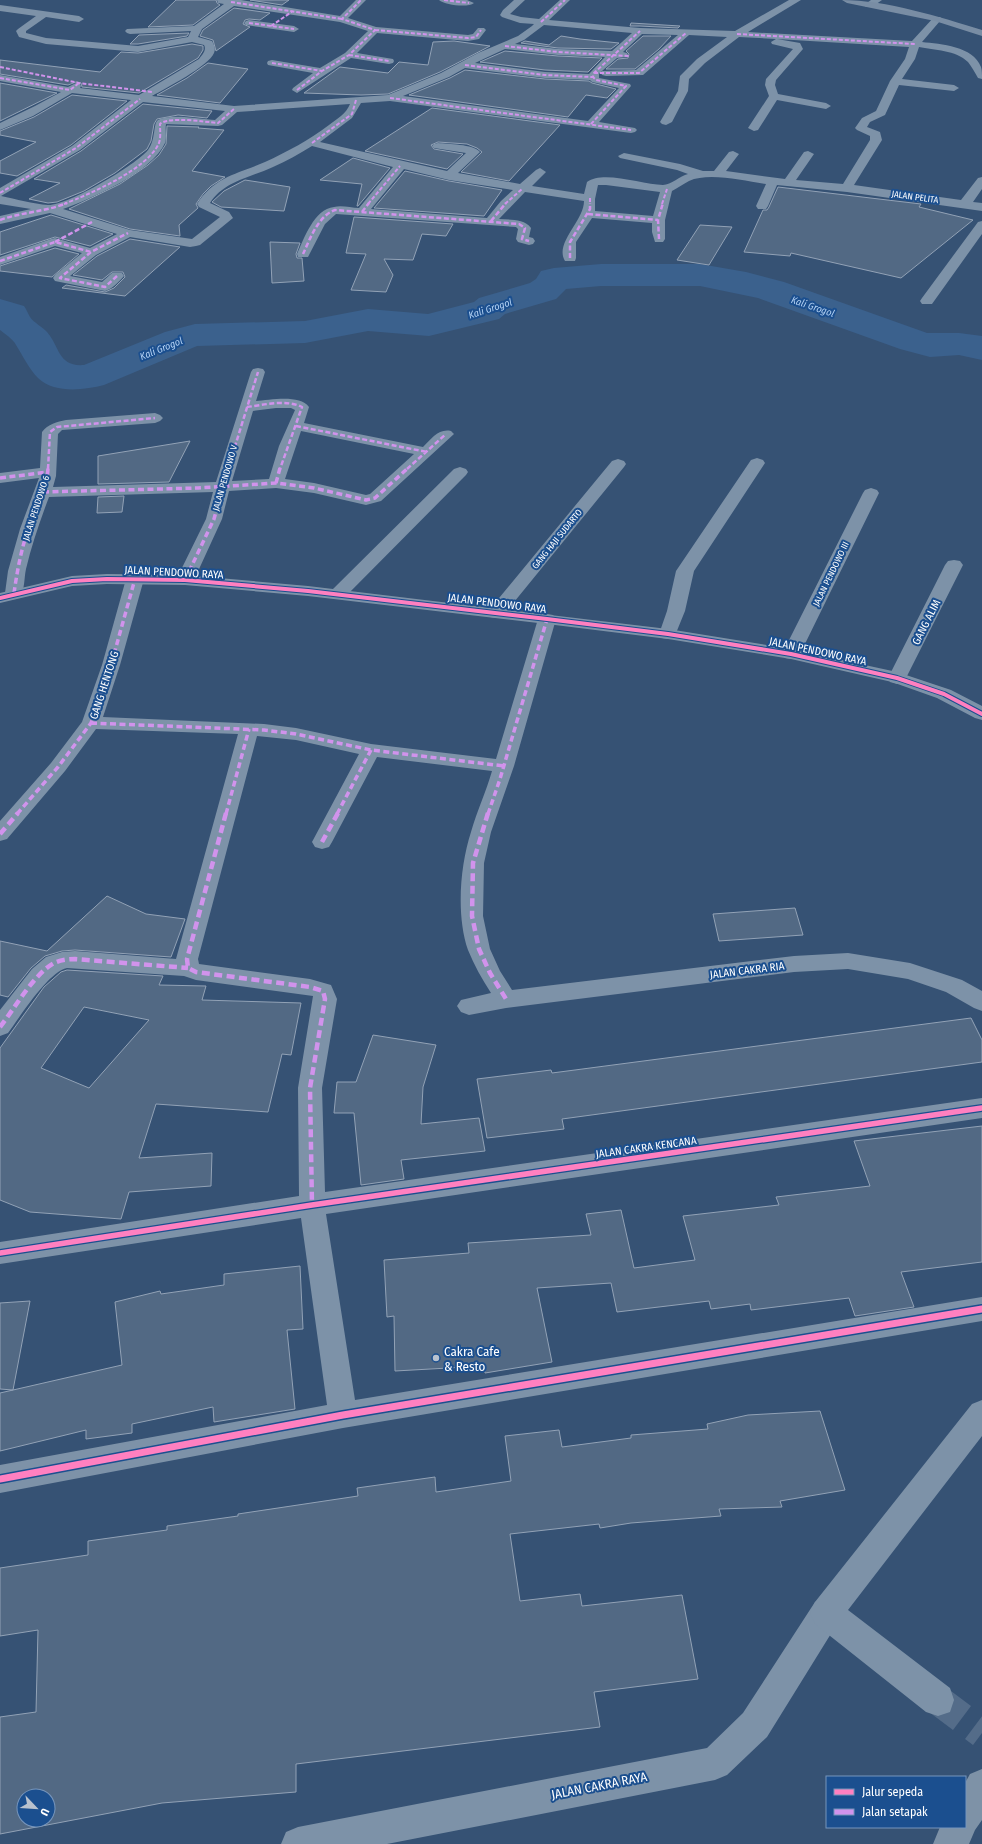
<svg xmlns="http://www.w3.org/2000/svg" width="982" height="1844" viewBox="0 0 982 1844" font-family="'Fira Sans Condensed',sans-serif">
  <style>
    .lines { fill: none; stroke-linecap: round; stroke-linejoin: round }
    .river { fill: #3b618d; fill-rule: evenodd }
    .building { fill: #526984; stroke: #92a2b6; fill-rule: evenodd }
    .tertiary-tunnel { stroke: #546c89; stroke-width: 30; stroke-dasharray: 30 15; stroke-linecap: butt }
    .minor { fill: #7d92a8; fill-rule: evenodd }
    .tertiary { fill: #7d92a8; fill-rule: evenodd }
    .secondary { fill: #798da4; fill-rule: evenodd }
    .motorway { fill: #7e92a7; fill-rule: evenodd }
    .quiet-far3 { stroke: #d193ec; stroke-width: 2; stroke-dasharray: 4 2; stroke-linecap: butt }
    .quiet-far2 { stroke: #d193ec; stroke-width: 2.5; stroke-dasharray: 5 2.5; stroke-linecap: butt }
    .quiet-far1 { stroke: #d193ec; stroke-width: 3.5; stroke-dasharray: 6 3.5; stroke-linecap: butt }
    .quiet { stroke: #d193ec; stroke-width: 4.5; stroke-dasharray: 8 4.5; stroke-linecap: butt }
    .cycleway-far2-casing { stroke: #1b4f8f; stroke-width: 6 }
    .cycleway-far1-casing { stroke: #1b4f8f; stroke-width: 8 }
    .cycleway-casing { stroke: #1b4f8f; stroke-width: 10 }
    .cycleway-far2 { stroke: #ff80c0; stroke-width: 4 }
    .cycleway-far1 { stroke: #ff80c0; stroke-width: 5.5 }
    .cycleway { stroke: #ff80c0; stroke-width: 7 }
    .poi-dot { fill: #b9c2ce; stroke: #1b4f8f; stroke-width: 1.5 }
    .labels { text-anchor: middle; stroke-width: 4; stroke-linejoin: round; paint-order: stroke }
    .far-street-label { font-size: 9px; fill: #fff; stroke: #1b4f8f }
    .far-water-label { font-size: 10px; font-style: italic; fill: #b5d3f5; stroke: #1b4f8f }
    .street-label { font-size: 11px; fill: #fff; stroke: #1b4f8f }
    .near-poi-label { font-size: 13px; fill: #fff; stroke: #1b4f8f; text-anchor: start }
    .near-street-label { font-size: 13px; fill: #fff; stroke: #1b4f8f }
  </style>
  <rect width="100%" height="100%" fill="#365274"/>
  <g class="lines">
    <!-- river -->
    <path class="river" d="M601 264H700L746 272 784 282 927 333H959L982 336V360L959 355 930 357 900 349 758 298 700 286H601L566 289 556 299 505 314 499 319 429 336 368 331 305 343 197 346 104 385C84 390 55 394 38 378 29 369 23 356 16 345 13 339 5 334 0 330V299L24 306C27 310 28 314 30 317 34 323 43 327 47 332 60 347 58 367 84 365L165 332 195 324 305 321 368 309 428 314 474 302 479 298 530 283 536 279 541 271 554 268Z"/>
  </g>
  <!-- building -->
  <path class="building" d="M176 0H216L217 3 220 5 193 25 148 27Z
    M250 0H289L282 5Z
    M234 8 270 13 260 20 249 19 245 20 243 24 250 27 216 51 213 40 200 36 203 30Z
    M631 23 680 26 678 28 640 26H630Z
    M189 33 187 36 138 44H130L139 35Z
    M561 36 580 39 619 43 611 49 558 48 521 43 525 41 549 45Z
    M643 36H671L659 49 635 69H606L618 59 628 58 629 54 626 51Z
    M454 41 490 46 440 72 388 94 361 95 304 93 340 67 388 73 399 62 428 65 433 42Z
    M192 44 203 46V50L198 58 139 93 82 87 81 83 76 82 68 85 0 74V60L100 72 121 52 138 53Z
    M505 51 558 56 602 58 588 72 545 70 480 62Z
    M208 63 248 69 220 103 157 95 187 78Z
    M465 70 545 79 589 81 592 83 616 89 607 98 586 95 568 117 409 95 450 78Z
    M0 83 57 93 0 121Z
    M72 95 127 101 71 145 17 176 0 173V161L36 142 0 135V131L34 117Z
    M143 104 212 111 207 118 178 115 157 119 154 124 151 141 147 149 115 173 84 191 57 202 48 203 29 199 60 183 34 179 81 151Z
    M432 108 560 125 509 181 461 172 482 152 477 148 467 144 438 142 431 145 434 149 463 154 447 169 365 151Z
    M167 126 199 127 198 128 224 130 192 171 225 177 211 186 203 194 196 204 198 208 179 225 180 236 130 229 69 209 120 184 148 165 159 155 166 144Z
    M353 158 390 168 358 206H357L362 184 320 180Z
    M405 171 449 181 502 190 484 216 374 208Z
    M245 180 290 187 284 211 221 207 212 202 224 191Z
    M778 187 921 204 919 207 973 220 901 278 791 253 790 256 744 252 763 210H767L769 207Z
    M51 215 113 234 90 246 55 237 0 255V232Z
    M354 217 453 224 446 236 422 234 413 260 384 259 393 275 386 292 351 290 366 254 346 253Z
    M700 225 732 227 709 265 677 260Z
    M130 239 180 247 125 296 62 288 66 285 105 292 114 288 125 277 123 272H112L102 280 73 275 97 256Z
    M270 242 300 243 296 254 297 258H302L304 281 272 283Z
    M55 248 79 254 52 277 0 271V266Z
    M190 441 169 482 98 484V456Z
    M124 496 122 512 97 513 98 497Z
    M107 896 146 914 185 919 171 957 75 950 62 951 45 956 31 968 8 997 0 995V941L47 951Z
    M795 908 803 935 719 941 713 914Z
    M67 970 163 976 159 985 206 986 202 1000 301 1003 291 1055 282 1054 268 1112 156 1104 139 1158 212 1153 211 1186 129 1192 121 1219 30 1212 0 1200V1048L44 987 61 972ZM84 1007 149 1020 89 1088 41 1068Z
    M971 1018 982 1040V1062L562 1119 564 1129 487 1138 477 1079 551 1070 552 1073Z
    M373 1035 436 1045 423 1087 421 1124 479 1118 485 1151 401 1160 404 1179 361 1185 354 1113H334L337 1082H356Z
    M982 1126V1262L901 1272 914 1307 855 1316 849 1298 751 1310 750 1304 711 1309 709 1301 617 1312 611 1283 537 1288 552 1362 485 1373 484 1366 395 1371 394 1316 387 1317 384 1260 469 1253 468 1243 591 1235 586 1214 621 1210 634 1268 695 1260 683 1216 779 1205 776 1197 870 1186 854 1141Z
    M300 1266 303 1329 287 1330 295 1409 214 1422 213 1407 132 1424V1433L86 1439V1430L0 1451V1393L122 1365 115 1302 160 1291 161 1294 224 1285V1274Z
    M30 1301 13 1390 0 1389V1303Z
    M820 1411 845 1490 780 1501 782 1507 719 1509 721 1516 631 1523 600 1528 599 1524 510 1534 520 1601 580 1594 582 1606 682 1595 698 1679 594 1692 600 1727 296 1764V1792L162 1803 0 1834V1717L36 1712 38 1630 0 1636V1568L88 1555V1541L167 1530V1526L238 1516V1514L358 1496 357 1488 435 1477 436 1492 511 1481 505 1436 559 1430 562 1447 631 1438V1435L708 1429 707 1424 748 1415ZM24 1796H48V1820H24Z"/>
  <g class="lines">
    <!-- tertiary-tunnel -->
    <path class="tertiary-tunnel" d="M938 1700 982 1733"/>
    <!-- minor -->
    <path class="minor" d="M217 0H241L340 16 356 0H366L348 18 376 27 468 35 473 34 478 28H484L486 30 479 39 468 41 377 33 357 53 393 59 394 61 393 63 389 64 351 58 297 93 292 90 293 88 313 73 268 65 267 63 268 61 272 60 320 68 345 53 368 31 340 22 234 6 202 29 198 37 212 41C214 45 216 48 214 53 209 66 166 88 152 96L234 106 388 95 441 73 478 53 518 36 532 26 534 24 520 23 502 17 500 15 503 10 514 0H525L510 14 521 17 539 19 560 0H570L549 20 640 28 735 31 789 0H801L748 32 912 41 934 17H940L942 19 940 21 922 42C941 44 973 46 981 67 982 70 982 75 982 79L978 78C975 73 972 67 968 62 956 50 934 50 919 47L915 59 902 79 954 85 959 88 954 91 899 85 885 115 870 122 867 127 880 132 882 140 854 185 961 200 978 178 982 177V189L973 202 982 203V211L847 192 777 185 768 206 766 209H758L756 206 766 184C744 181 709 172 689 181 683 184 678 188 672 191L665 220V239L663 242H655L652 232V223L592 218 576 242V258L575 261H565C554 243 584 221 584 201L525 192 499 219C510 220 524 218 531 228L529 237 533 238 535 241 533 244 529 245 518 242 516 239 518 229 516 227 336 214 325 224 308 257H298L297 254C304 239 314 209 334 207 342 205 351 208 359 208L393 167 312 146C299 154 287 161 273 167 252 177 224 181 210 203L229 212 233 218 200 245 196 246 190 247 130 237 96 255 70 276 102 282 112 273H122L124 276C119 282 112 289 105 291L55 281 53 278 55 275 82 253 55 246 0 265V257L51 239 55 238 90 248 117 234 50 213 0 224V216L31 209 0 204V188L72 146 131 100 72 93 33 116 0 130V123L35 106 61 92 0 81V75L68 87 76 83 80 84 81 86 80 88 139 95 199 59C202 55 207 50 204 45L192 42 138 52 46 44 19 37 16 31 18 29 36 16 0 11V5L79 16 84 19 79 22 46 17 26 31V33L46 38 138 46 188 37 191 31 130 34 127 33 125 31 127 29 194 26 224 4 218 3ZM544 25 632 33 612 51 558 49 515 44 524 40ZM642 34 678 35 636 70 602 71 617 58 627 57 628 55 627 53 623 52ZM689 35 727 37 697 59 680 76 678 91 660 122 662 124 666 125 672 122 688 91 689 79 705 63 739 37 776 39 771 42 772 44 793 49 766 79 765 85 769 96 748 128 754 131 758 130 777 100 826 109 831 106 826 103 778 94 775 85 776 80 803 49 800 43 777 39 909 47 905 59 890 81 876 111 862 118 855 128 857 130 870 136V140L843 184 796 180 814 154 808 151 804 152 785 179 726 171 739 154 733 151 729 152 714 171H703L680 164 624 153 618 156 620 158 677 170 688 174C680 176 671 185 663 185 643 185 604 170 587 182L584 194 532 186 546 172 540 168 536 170 520 184 458 173 480 152C473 144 448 144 438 143L434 144 432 146 434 148 466 153 447 171 320 142 352 118 361 103 390 101 631 133 635 132 637 130 635 128 599 122 631 86 630 84 599 78V74L602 71 601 73 602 75 606 76 643 75ZM505 49 558 55 605 57 589 74 545 72 475 63ZM465 68 545 78 590 80 592 82 619 88 588 121 403 96 449 77ZM143 102 225 111 215 120C201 119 170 113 158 120 153 123 156 140 148 150 136 165 67 206 48 205 33 204 16 199 1 196L80 150ZM350 104C346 114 337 119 329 125 309 140 287 152 265 162 238 174 215 176 197 204L199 207 220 217 192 239 130 230 63 209C91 199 152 172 165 143 167 137 165 130 166 124L218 126 222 125 237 112ZM404 169 449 180 513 190 501 201 487 218 371 209ZM598 185H606L660 192 653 216 595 211V199Z
      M439 0H467L474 3C468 8 445 5 439 0Z
      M871 0H882L872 7H866L864 5Z
      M249 20 294 26 299 29 294 32 246 25 244 23 246 21Z
      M982 221V234L932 304H922L920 301 922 298 978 222Z
      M258 368 263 369 265 372 256 401C270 400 300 394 309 407L304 423 423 447C431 439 439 428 451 431L454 434 381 501 366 505 314 493 276 488 229 491 222 519 194 580 191 584 185 585 179 584 176 580 206 519 213 492 49 497C40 521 32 544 26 569 24 578 25 589 20 597L14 598 8 597 5 593 8 571 20 529 39 478 0 483V473L40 468 42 432C48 424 57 422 66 420L155 413 160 415 163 418 160 421 155 423 62 430 58 434 56 476 53 487 216 482 251 372 253 369ZM276 408H291L295 410 279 446 269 479 232 481 253 411ZM301 431 414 454 370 494 366 495 314 483 285 479Z
      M757 458 763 460 765 463 694 571 685 611 674 638 668 639 662 638 659 634 667 611 676 571 751 460Z
      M618 459 624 461 626 464 624 467 502 617 496 618 490 617 487 613 490 609 612 461Z
      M460 467 466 469 468 472 466 475 344 598 338 599 332 598 329 594 332 590 454 469Z
      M871 488 877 490 879 493 800 654 797 658 791 659 785 658 782 654 863 493 865 490Z
      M954 560 960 561 963 565 906 678 904 682 897 684 890 682 888 678 945 565 948 561Z
      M135 574 141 575 144 579 120 665 103 717 264 724 296 728 371 744 496 759 538 619 541 615 547 614 553 615 556 619 514 766 491 832 484 863 483 916 490 949 500 971 512 990 794 956 848 953 910 963 962 980 982 991V1011L974 1008 946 992 908 979 848 969 794 972 506 1008 469 1015 461 1012 457 1006 461 1000 491 993C482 979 474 965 468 950 456 915 460 866 471 832 477 811 486 792 492 771L377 757 332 842 329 847 322 849 315 847 312 842 359 754 296 740 257 736 198 959 199 964 310 979 331 985 337 999 322 1088 325 1192 982 1098V1118L326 1214 355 1400 982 1297V1321L343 1428 0 1493V1465L327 1405 301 1218 0 1264V1242L299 1196 298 1088 313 996 196 980 184 976 67 968C49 971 19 1018 8 1033L0 1036V1010L32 969 46 957 62 952 75 951 176 959 238 734 96 729 65 771 7 839 0 841V821L51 763 82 722 102 665 126 579 129 575Z
      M826 1597 837 1602 842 1613 837 1624 767 1737 727 1775 715 1780 387 1844H281L286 1832 298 1827 707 1748 743 1713 815 1602Z"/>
    <!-- tertiary -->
    <path class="tertiary" d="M107 574 185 575 308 586 668 629 791 649 897 672 951 690 982 706V720L975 718 937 698 892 682 791 659 668 639 547 624 308 596 185 585 107 584 72 586 0 603V593L72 576Z
      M982 1400V1436L848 1610 950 1688 954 1700 950 1712 938 1716 926 1712 815 1624 810 1613 815 1602 972 1404Z"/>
    <!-- secondary -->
    <path class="secondary" d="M842 0C886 0 940 17 982 30V36L935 21 847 3Z"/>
    <!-- motorway -->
    <path class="motorway" d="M982 1769V1820L975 1830 969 1844H933L940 1827H965V1783L970 1774Z"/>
    <!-- quiet-far3 -->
    <path class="quiet-far3" d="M444 0 469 3
      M231 2 342 19
      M541 22 565 0
      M249 23 294 29
      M271 26 293 11
      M375 30 468 38 476 37 481 30
      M737 34 915 44
      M505 46 558 52 629 56
      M349 55 389 61
      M272 63 322 71
      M465 65 545 75 593 77
      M0 67 79 83 152 92
      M594 73H639L686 33
      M0 78 70 90 79 83
      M297 90 322 71 349 55 375 30 342 19 361 0
      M390 98 631 130
      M591 124 626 86 596 80 593 77 594 73 640 31
      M312 143 352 114 356 100
      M0 193 76 148 140 99
      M590 198V204
      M64 204C90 194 148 169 159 143 161 137 160 130 160 124 169 116 205 122 218 123L234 109
      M368 204 400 166
      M505 204 522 189
      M662 204 667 189"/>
    <!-- quiet-far2 -->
    <path class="quiet-far2" d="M362 212 369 203
      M588 214 658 220
      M0 220C22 212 45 212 67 203
      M491 221 506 203
      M659 239 658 220 663 203
      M55 242 92 222
      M303 254C310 239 318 216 335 210L519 224 525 228 522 239 529 241
      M570 258V242L590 209V203
      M0 261 55 242 91 252
      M117 276 105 287 60 278 91 252 128 233
      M247 407C264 405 286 399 302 407L280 469
      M296 426 427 452
      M48 469 50 432 57 427 155 418
      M228 469 258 372
      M407 469 446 434"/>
    <!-- quiet-far1 -->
    <path class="quiet-far1" d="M0 478 48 472
      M276 483 280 468
      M43 492 198 488 276 483 314 488 366 500 375 498 408 468
      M185 580 214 519 228 468
      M14 593C17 572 21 550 28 530 34 509 47 490 48 468
      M91 723 264 730 296 734 371 750 504 766
      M17 814 58 767 91 723 111 665 135 579
      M226 814 249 729
      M337 814 371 750
      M488 814 500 779 547 619"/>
    <!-- quiet -->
    <path class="quiet" d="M226 813 187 959 188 968 196 972 310 987 323 991 325 999 310 1088 312 1205
      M488 813 473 863 472 916 479 949 490 973 506 999
      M0 834 18 813
      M322 842 338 813
      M0 1027C15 1008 33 975 54 963 60 960 68 959 75 959L188 968"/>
    <defs>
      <path id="cycleway-far2" d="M0 598 72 581 107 579 185 580 308 591 547 619 668 634 791 654 897 678 944 694 982 714"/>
      <path id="cycleway-far1" d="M0 1253 312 1205 982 1108"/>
      <path id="cycleway" d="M0 1479 343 1415 982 1309"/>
    </defs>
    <!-- cycleway-far2 casing -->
    <use href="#cycleway-far2" class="cycleway-far2-casing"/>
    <!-- cycleway-far1 casing -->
    <use href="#cycleway-far1" class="cycleway-far1-casing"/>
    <!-- cycleway casing -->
    <use href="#cycleway" class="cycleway-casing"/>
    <!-- cycleway-far2 -->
    <use href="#cycleway-far2" class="cycleway-far2"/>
    <!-- cycleway-far1 -->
    <use href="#cycleway-far1" class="cycleway-far1"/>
    <!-- cycleway -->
    <use href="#cycleway" class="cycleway"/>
  </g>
  <!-- markers -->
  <circle class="poi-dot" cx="436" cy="1358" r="4"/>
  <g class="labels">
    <!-- far-street labels -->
    <g class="far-street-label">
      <text transform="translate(915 197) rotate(8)" y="3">JALAN PELITA</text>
      <text transform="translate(225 478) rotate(-74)" y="3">JALAN PENDOWO V</text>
      <text transform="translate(36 508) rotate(-72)" y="3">JALAN PENDOWO 6</text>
      <text transform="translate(557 539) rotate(-51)" y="3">GANG HAJI SUDARTO</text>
      <text transform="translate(831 574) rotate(-64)" y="3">JALAN PENDOWO III</text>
    </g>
    <!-- far-water labels -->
    <g class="far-water-label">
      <text transform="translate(813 306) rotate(19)" y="4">Kali Grogol</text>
      <text transform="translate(490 308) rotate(-18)" y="4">Kali Grogol</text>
      <text transform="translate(161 348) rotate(-22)" y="4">Kali Grogol</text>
    </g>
    <!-- street labels -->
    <g class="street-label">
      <text transform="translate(174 572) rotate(3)" y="4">JALAN PENDOWO RAYA</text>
      <text transform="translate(497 603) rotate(7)" y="4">JALAN PENDOWO RAYA</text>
      <text transform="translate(926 622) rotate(-63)" y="4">GANG ALIM</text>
      <text transform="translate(818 651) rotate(12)" y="4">JALAN PENDOWO RAYA</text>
      <text transform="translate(104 685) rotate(-72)" y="4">GANG HENTONG</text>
      <text transform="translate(747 970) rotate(-7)" y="4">JALAN CAKRA RIA</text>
      <text transform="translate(646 1147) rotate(-8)" y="4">JALAN CAKRA KENCANA</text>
    </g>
    <!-- near-poi labels -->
    <g class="near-poi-label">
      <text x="444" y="1356">Cakra Cafe<tspan x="444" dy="15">&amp; Resto</tspan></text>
    </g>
    <!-- near-street labels -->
    <g class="near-street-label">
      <text transform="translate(599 1785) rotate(-11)" y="5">JALAN CAKRA RAYA</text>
    </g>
  </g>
  <!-- legend -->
  <rect x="826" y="1776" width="140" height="52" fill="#1b4f8f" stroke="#7695bc"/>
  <rect x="834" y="1789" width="20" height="6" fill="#ff80c0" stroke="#7695bc"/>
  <text x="862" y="1796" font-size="12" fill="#ffffff">Jalur sepeda</text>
  <rect x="834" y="1809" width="20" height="6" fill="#d193ec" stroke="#7695bc"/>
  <text x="862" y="1816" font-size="12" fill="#ffffff">Jalan setapak</text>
  <!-- north arrow -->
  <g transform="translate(36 1808) rotate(115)"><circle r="19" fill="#1b4f8f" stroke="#7695bc"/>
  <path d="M0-3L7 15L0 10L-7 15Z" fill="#b9c2ce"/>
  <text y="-6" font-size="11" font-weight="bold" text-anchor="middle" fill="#ffffff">U</text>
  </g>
</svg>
